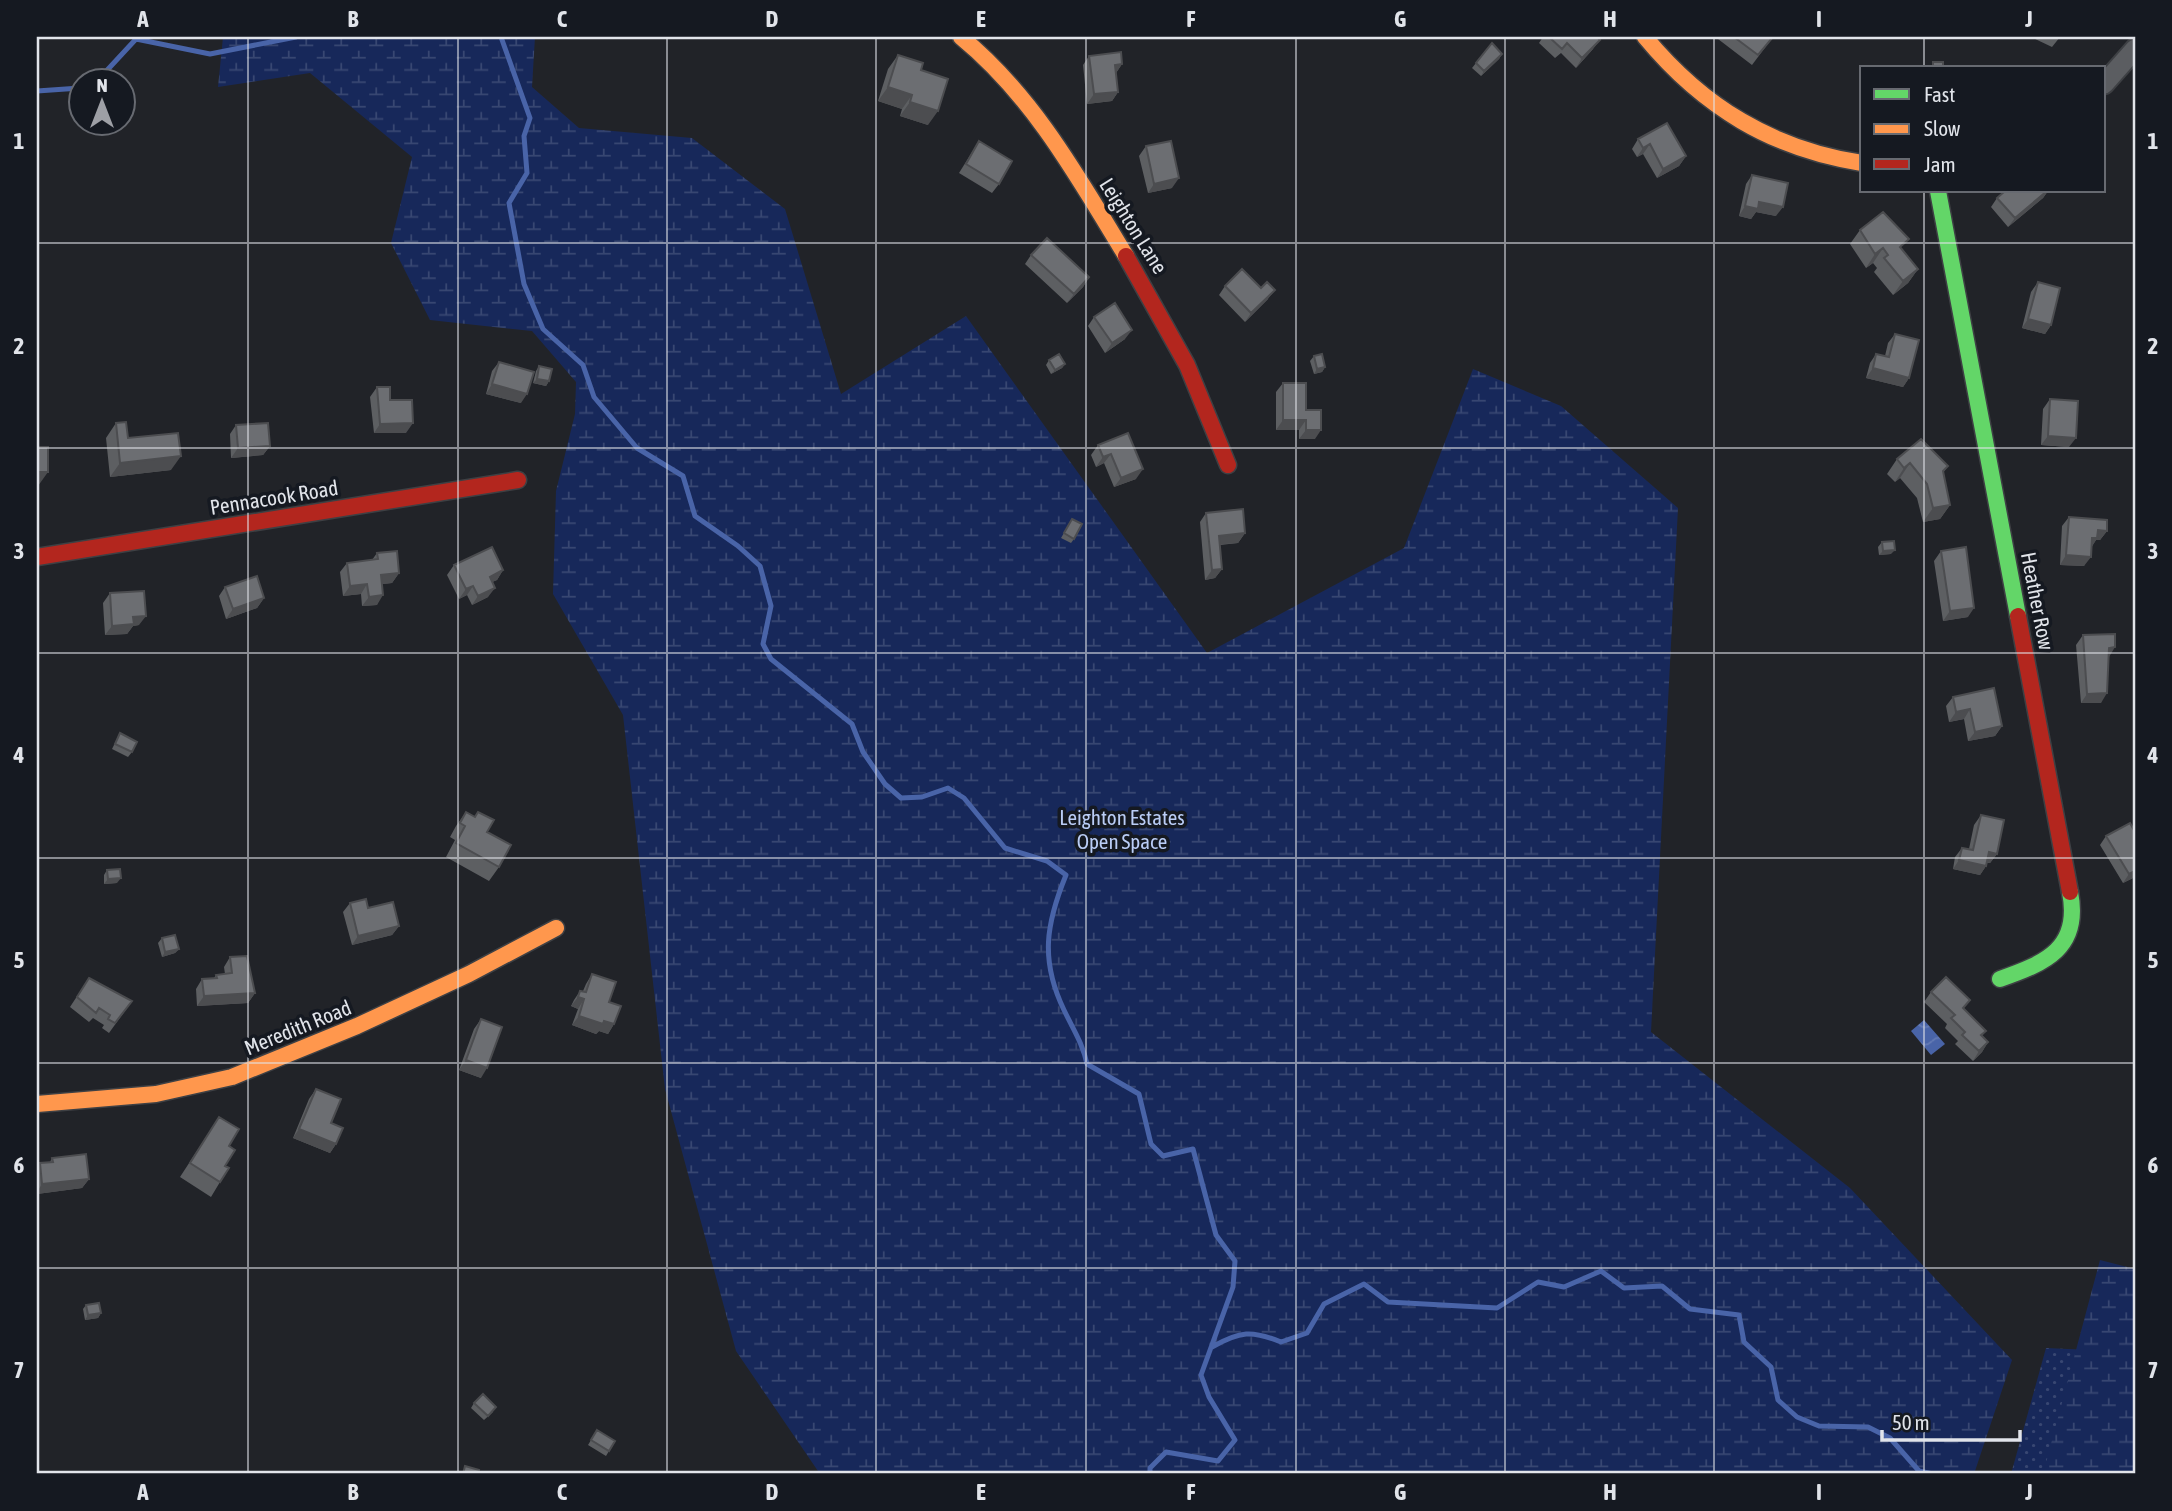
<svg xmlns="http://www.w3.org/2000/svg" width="2172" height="1511" viewBox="0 0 2172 1511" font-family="'Asap Condensed',sans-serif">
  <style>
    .grass { fill: url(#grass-dots) }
    .wetland { fill: url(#wetland-marsh) }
    .water { fill: url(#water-waves) }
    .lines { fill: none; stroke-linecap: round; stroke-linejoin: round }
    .stream { stroke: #4964a8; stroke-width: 5 }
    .street-casing { stroke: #3e4044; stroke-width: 23 }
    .fast-casing { stroke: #3e4044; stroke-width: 19 }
    .slow-casing { stroke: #3e4044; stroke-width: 19 }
    .jam-casing { stroke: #3e4044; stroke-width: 19 }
    .street { stroke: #5b5d61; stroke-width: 19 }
    .fast { stroke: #63d668; stroke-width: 16 }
    .slow { stroke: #ff974d; stroke-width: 16 }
    .jam { stroke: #b3261e; stroke-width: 16 }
    .wall { fill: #5d5f62 }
    .shaded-wall { fill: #4c4d50 }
    .building { fill: #6c6e72; stroke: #4c4d50; stroke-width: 2 }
    .grid { fill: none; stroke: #e1e4ea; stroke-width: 2; stroke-opacity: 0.55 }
    .labels { text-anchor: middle; stroke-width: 7; stroke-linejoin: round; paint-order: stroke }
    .street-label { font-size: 21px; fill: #e1e4ea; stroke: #151921 }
    .park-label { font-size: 21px; fill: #bacdf6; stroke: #151921 }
    .neatline { fill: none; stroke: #e1e4ea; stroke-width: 2.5 }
    .grid-label { font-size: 23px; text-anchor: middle; font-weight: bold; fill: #e1e4ea }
  </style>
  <defs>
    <pattern id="grass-dots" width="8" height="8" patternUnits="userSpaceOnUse" patternTransform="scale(1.75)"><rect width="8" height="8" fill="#17285a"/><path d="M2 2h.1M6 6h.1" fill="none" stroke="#384772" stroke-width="1.8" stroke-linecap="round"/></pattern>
    <pattern id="wetland-marsh" width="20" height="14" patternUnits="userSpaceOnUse" patternTransform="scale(1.75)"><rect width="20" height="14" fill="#17285a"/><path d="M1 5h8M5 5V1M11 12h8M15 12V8" fill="none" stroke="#384772"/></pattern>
    <pattern id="water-waves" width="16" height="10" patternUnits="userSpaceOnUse" patternTransform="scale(1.75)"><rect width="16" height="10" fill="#4964a8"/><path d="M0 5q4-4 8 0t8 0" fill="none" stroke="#637ab4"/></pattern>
  </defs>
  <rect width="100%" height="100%" fill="#212328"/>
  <!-- grass -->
  <path class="grass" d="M2046 1348 2135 1352V1474H2011Z"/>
  <!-- wetland -->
  <path class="wetland" d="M223 37H535L532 87 579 128 692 138 785 209 841 394 966 316 1207 653 1404 548 1473 369 1561 406 1678 508 1651 1032 1850 1188 2012 1360 1974 1474H820L736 1351 665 1089 623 715 553 594 556 491 575 414 576 382 532 331 430 320 391 243 412 157 310 73 218 87Z
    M2100 1260 2135 1269V1474H2043Z"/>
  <!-- water -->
  <path class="water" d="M1924 1020 1945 1044 1931 1055 1911 1031Z"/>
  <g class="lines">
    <!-- stream -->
    <path class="stream" d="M501 37 530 118 524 136 527 173 509 203 524 284 543 329 583 365 594 397 637 448 683 476 695 516 738 546 760 566 771 606 763 644 771 659 852 724 863 752 885 784 901 798 922 797 948 788 964 798 1005 848 1047 861 1066 875C1046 924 1040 960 1064 1010 1073 1029 1083 1044 1087 1064L1139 1094 1151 1144 1163 1156 1193 1149 1216 1235 1235 1261 1233 1287 1201 1375 1209 1397 1235 1440 1218 1461 1166 1452 1150 1468V1474
      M98 80 136 39 210 54 296 37
      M37 91 80 88
      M1212 1347C1240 1331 1252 1330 1281 1342L1307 1333 1324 1304 1364 1284 1388 1302 1497 1308 1538 1282 1564 1287 1601 1271 1624 1288 1662 1286 1690 1309 1739 1315 1744 1342 1771 1367 1778 1400 1797 1417 1819 1426 1868 1427 1890 1438 1919 1471 1933 1474"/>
    <defs>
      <path id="street" d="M2104 84 2135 49"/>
      <path id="fast" d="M1938 191 2018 616
        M2000 979C2046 963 2081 948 2070 892"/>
      <path id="slow" d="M961 37C1033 96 1078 177 1126 256
        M1645 37C1703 107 1772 149 1862 163
        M37 1104 156 1094 232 1077 357 1026 469 974 556 928"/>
      <path id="jam" d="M1126 256 1187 365 1228 465
        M37 557 518 480
        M2018 616 2070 892"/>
    </defs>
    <!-- street casing -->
    <use href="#street" class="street-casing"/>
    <!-- fast casing -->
    <use href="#fast" class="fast-casing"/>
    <!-- slow casing -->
    <use href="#slow" class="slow-casing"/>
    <!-- jam casing -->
    <use href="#jam" class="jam-casing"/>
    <!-- street -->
    <use href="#street" class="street"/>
    <!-- fast -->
    <use href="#fast" class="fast"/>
    <!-- slow -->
    <use href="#slow" class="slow"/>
    <!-- jam -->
    <use href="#jam" class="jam"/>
  </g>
  <!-- wall -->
  <path class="wall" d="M1543 37H1597L1593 49 1576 68 1561 53 1555 58 1539 43Z
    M1719 37H1773L1752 65 1718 39Z
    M2031 37H2060L2052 47Z
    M1502 54 1499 59 1481 76 1472 68 1476 63Z
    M898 55 928 125 900 116 902 109 878 101 888 69Z
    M1089 56 1122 64 1116 73 1118 92 1112 101 1087 104 1083 65Z
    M1638 139 1686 156 1679 166 1657 178 1643 154 1637 157 1632 149Z
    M979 141 999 184 992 193 959 173Z
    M1146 146 1172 188 1148 193 1139 156Z
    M1752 175 1776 216 1756 212 1751 219 1739 216 1746 184Z
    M2005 191H2048L2043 198 2008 227 1991 207 1997 198Z
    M1860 230 1902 250 1918 269 1908 283 1893 295 1874 272 1877 268 1873 263 1866 268 1850 244Z
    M1031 255 1089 277 1083 287 1067 303 1025 264Z
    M2038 282 2051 325 2045 334 2022 328 2031 292Z
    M1225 286 1261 288 1268 299 1245 322 1219 295Z
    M1094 317 1125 339 1105 353 1088 326Z
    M1895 334 1909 378 1903 387 1866 378 1870 363 1876 354 1885 356 1888 343Z
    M1314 356 1325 367 1322 372 1314 374 1310 361Z
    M1049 360 1065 364 1062 368 1051 374 1046 365Z
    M499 362 521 403 486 394 492 371Z
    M539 366 549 381 546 386 533 383 536 371Z
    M1283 383 1306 410 1315 439H1299V430H1276V392Z
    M377 387 390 400 406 433H374L370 397Z
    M2050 399 2069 447 2041 445 2043 409Z
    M116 423 128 438 171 470 110 477 106 438Z
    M236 425 270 446 263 455 231 458 230 434Z
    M1128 433 1136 479 1114 487 1104 463 1096 467 1091 455 1098 445Z
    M1897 459 1948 466 1943 473 1950 505 1940 519 1923 522 1917 498 1900 478 1895 482 1887 474Z
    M1206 513 1245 533 1238 543 1220 545 1222 569 1215 578 1205 580 1200 522Z
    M2069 517 2107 531 2100 540H2096L2092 546 2084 566 2060 565 2062 526Z
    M1072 519 1074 539 1071 543 1061 538Z
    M1882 542 1891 554 1879 555 1878 547Z
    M1941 551 1968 617 1943 621 1934 561Z
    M377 553 399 573 392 583 382 584 377 605 362 606 361 594 343 596 340 572 347 563 372 560Z
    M454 565 503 570 497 580 492 582 488 597 472 605 467 595 459 599 447 575Z
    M225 587 264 598 257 608 226 619 219 596Z
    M110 593 139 625 133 626 127 634 105 635 103 603Z
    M2083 635 2109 657 2101 703H2081L2076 645Z
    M1953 697 2002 726 1995 736 1968 741 1964 719 1949 722 1946 706Z
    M120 733 132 752 128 757 112 749Z
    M466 812 474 817 478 812 487 832 499 867 489 881 446 857 455 840 450 837 456 826Z
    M1981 815 1997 854 1990 863H1987L1986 866 1980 875 1953 869 1955 857 1962 848 1969 849 1974 825Z
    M2135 832V877L2123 883 2100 845 2106 836Z
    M107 870 117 883 104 884V875Z
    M350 903 399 926 392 935 352 945 343 912Z
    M162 938 179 949 175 953 162 957 158 943Z
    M230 957 255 993 248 1003 197 1006 196 989 202 979 214 978 216 975 225 974 224 967Z
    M592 974 609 1002 614 1024 608 1034 599 1031 596 1034 572 1025 578 1009 571 1006 574 1000 580 991H583L586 984Z
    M89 978 132 1001 109 1033 102 1028 104 1025 93 1018 89 1022 70 1007Z
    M1931 992 1964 1009 1986 1031 1982 1036 1988 1042 1982 1052 1973 1061 1955 1044 1958 1041 1945 1028 1947 1024 1924 1002Z
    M481 1019V1078L459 1070 474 1029Z
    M316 1089 331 1123 336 1144 330 1153 293 1138 309 1099Z
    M219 1117 229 1146 220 1182 211 1197 180 1177Z
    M52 1158 89 1179 82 1188 37 1194V1168L40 1163 50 1162Z
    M86 1305 101 1313 98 1318 85 1320 83 1309Z
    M474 1403 493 1412 484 1420 471 1408Z
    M597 1430 609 1451 606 1456 588 1445Z"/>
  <!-- shaded-wall -->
  <path class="shaded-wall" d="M1600 40 1593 49 1576 68 1582 58Z
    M1502 54 1499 59 1481 76 1484 71Z
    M1122 64 1116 73 1115 65Z
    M888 87 912 95 902 109 878 101Z
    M1118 92 1112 101 1087 104 1094 94Z
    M910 102 938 111 928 125 900 116Z
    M1650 144 1643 154 1637 157 1643 148Z
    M1686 156 1679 166 1657 178 1663 169Z
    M1179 178 1172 188 1148 193 1154 184Z
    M2047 191H2048L2043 198 2008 227 2015 218Z
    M1759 202 1783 207 1776 216 1756 212 1751 219 1739 216 1745 206Z
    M1883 248 1873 263 1866 268 1875 254Z
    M1918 269 1908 283 1893 295 1903 281Z
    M1089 277 1083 287 1067 303 1074 294Z
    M1275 290 1268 299 1245 322 1251 313Z
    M2028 319 2051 325 2045 334 2022 328Z
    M1132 330 1125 339 1105 353 1112 343Z
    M1065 364 1062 368 1051 374 1055 370Z
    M1325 367 1322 372 1314 374 1317 369Z
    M1873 368 1909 378 1903 387 1866 378Z
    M537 379 549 381 546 386 533 383Z
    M492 384 527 394 521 403 486 394Z
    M1283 420H1306L1299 430H1276Z
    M413 423 406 433H374L380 424Z
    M1306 430H1321L1315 439H1299Z
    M2048 436 2076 438 2069 447 2041 445Z
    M270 446 263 455 231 458 238 448Z
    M1111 454 1104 463 1096 467 1103 457Z
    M181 456 171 470 110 477 120 463Z
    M1910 463 1900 478 1895 482 1904 468Z
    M1143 469 1136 479 1114 487 1121 478Z
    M37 472H48L38 486H37Z
    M1950 505 1940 519 1923 522 1933 508Z
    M2098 530 2107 531 2100 540H2096L2091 548H2086Z
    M1245 533 1238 543 1212 545 1219 536Z
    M1895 550 1891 554 1879 555 1883 551Z
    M2066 555 2091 557 2084 566 2060 565Z
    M1222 569 1215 578 1205 580 1212 570Z
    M503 570 497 580 483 586 490 577Z
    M399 573 392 583 375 585 381 575Z
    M367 584 361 594 343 596 350 586Z
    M473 586 467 595 459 599 466 589Z
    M495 588 488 597 472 605 478 596Z
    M383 595 377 605 362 606 369 597Z
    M264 598 257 608 226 619 233 609Z
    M1974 608 1968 617 1943 621 1950 611Z
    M146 616 139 625 133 626 127 634 105 635 112 626 133 617Z
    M2115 647 2109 657V648Z
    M2107 693 2101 703H2081L2087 694Z
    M1970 709 1964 719 1949 722 1956 712Z
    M2002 726 1995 736 1968 741 1975 732Z
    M1989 852 1997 854 1990 863 1983 862Z
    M1959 860 1986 866 1980 875 1953 869Z
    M2135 871V877L2123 883 2129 874Z
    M121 878 117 883 104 884 108 879Z
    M399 926 392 935 352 945 358 936Z
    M179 949 175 953 162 957 165 952Z
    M255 993 248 1003 197 1006 204 996Z
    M578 997 584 999 578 1009 571 1006Z
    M579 1016 604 1021 614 1024 608 1034 599 1031 596 1034 572 1025Z
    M1988 1042 1982 1052 1973 1061 1979 1051Z
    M466 1060 487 1068 481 1078 459 1070Z
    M299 1129 336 1144 330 1153 293 1138Z
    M89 1179 82 1188 37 1194V1192L42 1184Z
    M101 1313 98 1318 85 1320 88 1315Z"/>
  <!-- building -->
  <path class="building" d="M1549 37H1597L1600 40 1582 58 1567 43 1562 49Z
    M1734 37H1773L1758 55Z
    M1492 43 1502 54 1484 71 1476 63Z
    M1121 52 1122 64 1115 65 1118 92 1094 94 1089 56Z
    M898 55 923 63 921 70 948 79 938 111 910 102 912 95 888 87Z
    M1933 62H1943V68H1880V66H1933Z
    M1667 123 1686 156 1663 169 1650 144 1643 148 1638 139Z
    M979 141 1012 161 999 184 966 164Z
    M1171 141 1179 178 1154 184 1146 146Z
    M1752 175 1788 183 1783 207 1759 202 1758 209 1745 206Z
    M2005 191H2047L2015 218 1997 198Z
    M1883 212 1909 239 1900 247 1918 269 1903 281 1884 258 1888 255 1883 248 1875 254 1860 230Z
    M1047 238 1089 277 1074 294 1031 255Z
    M1242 269 1261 288 1267 282 1275 290 1251 313 1225 286Z
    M2038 282 2060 288 2051 325 2028 319Z
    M1115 303 1132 330 1112 343 1094 317Z
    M1895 334 1919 340 1909 378 1873 368 1876 354 1889 357Z
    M1059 354 1065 364 1055 370 1049 360Z
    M1322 354 1325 367 1317 369 1314 356Z
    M499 362 534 372 527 394 492 384Z
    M539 366 552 369 549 381 537 379Z
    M1283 383H1306V410H1321V430H1306V420H1283Z
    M377 387H390V400H412L413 423 380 424Z
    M2050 399 2078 401 2076 438 2048 436Z
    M126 422 128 438 178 433 181 456 120 463 116 423Z
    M268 423 270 446 238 448 236 425Z
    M1128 433 1143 469 1121 478 1111 454 1103 457 1098 445Z
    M1921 439 1948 466 1943 471 1950 505 1933 508 1927 484 1910 463 1904 468 1897 459Z
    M37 447H48V472H37Z
    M1243 509 1245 533 1219 536 1222 569 1212 570 1206 513Z
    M2069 517 2107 520V531L2098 530 2097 538H2092L2091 557 2066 555Z
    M1072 519 1082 524 1074 539 1064 533Z
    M1894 541 1895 550 1883 551 1882 542Z
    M492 547 503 570 490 577 495 588 478 596 473 586 466 589 454 565Z
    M1966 547 1974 608 1950 611 1941 551Z
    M397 551 399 573 381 575 383 595 369 597 367 584 350 586 347 563 378 559 377 553Z
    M257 576 264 598 233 609 225 587Z
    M144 591 146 616 133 617 134 624 112 626 110 593Z
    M2115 634V647L2109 648 2107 693 2087 694 2083 635Z
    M1994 688 2002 726 1975 732 1970 709 1956 712 1953 697Z
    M120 733 137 742 132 752 115 744Z
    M466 812 475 817 478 812 494 820 487 832 511 845 499 867 456 843 465 826 460 823Z
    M1981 815 2004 820 1997 854 1989 852 1986 866 1959 860 1962 848 1973 850Z
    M2130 823 2135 832V871L2129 874 2106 836Z
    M120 869 121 878 108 879 107 870Z
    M366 899 368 908 393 902 399 926 358 936 350 903Z
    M175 935 179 949 165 952 162 938Z
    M247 956 255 993 204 996 202 979 217 978 216 975 232 973 230 957Z
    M592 974 616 982 609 1002 621 1006 614 1024 604 1021 603 1024 579 1016 584 999 578 997 580 991 586 992Z
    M1946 977 1970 1000 1963 1008 1986 1031 1981 1035 1988 1042 1979 1051 1962 1035 1965 1032 1951 1018 1955 1015 1931 992Z
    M89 978 132 1001 115 1023 108 1019 110 1015 99 1008 96 1013 77 997Z
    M481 1019 502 1027 487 1068 466 1060Z
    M316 1089 341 1099 331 1123 343 1128 336 1144 299 1129Z
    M219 1117 239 1129 229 1146 235 1150 225 1166 229 1168 220 1182 190 1163Z
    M86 1154 89 1179 42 1184 40 1163 53 1162 52 1158Z
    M99 1303 101 1313 88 1315 86 1305Z
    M483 1394 496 1407 488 1416 474 1403Z
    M597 1430 615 1441 609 1451 591 1440Z
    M465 1466 479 1470 478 1474H463Z"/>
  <!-- grid -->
  <path class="grid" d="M248 37V1474M458 37V1474M667 37V1474M876 37V1474M1086 37V1474M1296 37V1474M1505 37V1474M1714 37V1474M1924 37V68M1924 191V1474M37 243H2135M37 448H2135M37 653H2135M37 858H2135M37 1063H2135M37 1268H2135"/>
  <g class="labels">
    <!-- street labels -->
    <g class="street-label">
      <text transform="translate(1133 226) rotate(58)" y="7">Leighton Lane</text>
      <text transform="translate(274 498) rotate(-9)" y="7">Pennacook Road</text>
      <text transform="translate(2037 601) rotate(79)" y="7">Heather Row</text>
      <text transform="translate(298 1028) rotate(-22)" y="7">Meredith Road</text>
    </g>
    <!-- park labels -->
    <g class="park-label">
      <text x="1122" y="825">Leighton Estates<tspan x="1122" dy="24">Open Space</tspan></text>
    </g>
  </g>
  <!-- border -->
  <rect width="2172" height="1511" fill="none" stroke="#151921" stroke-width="77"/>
  <!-- legend -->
  <rect x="1860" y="66" width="245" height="126" fill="#151921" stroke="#676a71" stroke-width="2"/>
  <rect x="1874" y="89" width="35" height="10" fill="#63d668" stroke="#676a71" stroke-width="2"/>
  <text x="1924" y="102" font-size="21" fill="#e1e4ea">Fast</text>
  <rect x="1874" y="124" width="35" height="10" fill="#ff974d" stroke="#676a71" stroke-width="2"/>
  <text x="1924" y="136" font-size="21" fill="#e1e4ea">Slow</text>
  <rect x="1874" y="159" width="35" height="10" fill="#b3261e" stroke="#676a71" stroke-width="2"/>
  <text x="1924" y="172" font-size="21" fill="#e1e4ea">Jam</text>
  <!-- north arrow -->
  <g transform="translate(102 102)"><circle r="33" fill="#151921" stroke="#676a71" stroke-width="2"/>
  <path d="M0-5L12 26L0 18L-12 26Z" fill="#9ea0a6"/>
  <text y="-10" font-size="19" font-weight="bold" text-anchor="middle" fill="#e1e4ea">N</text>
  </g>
  <!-- scale -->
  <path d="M1882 1430v10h138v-10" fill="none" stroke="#e1e4ea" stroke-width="3.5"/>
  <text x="1892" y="1430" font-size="21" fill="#e1e4ea" stroke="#151921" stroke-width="5" paint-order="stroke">50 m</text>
  <rect x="38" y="38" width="2096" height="1434" class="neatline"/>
  <g class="grid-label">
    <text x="143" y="27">A</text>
    <text x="353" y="27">B</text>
    <text x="562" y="27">C</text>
    <text x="772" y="27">D</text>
    <text x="981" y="27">E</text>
    <text x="1191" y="27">F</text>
    <text x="1400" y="27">G</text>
    <text x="1610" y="27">H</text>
    <text x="1819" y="27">I</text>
    <text x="2029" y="27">J</text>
    <text x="19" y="149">1</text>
    <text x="2153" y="149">1</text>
    <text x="19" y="354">2</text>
    <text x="2153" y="354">2</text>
    <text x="19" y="559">3</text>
    <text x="2153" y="559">3</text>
    <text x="19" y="763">4</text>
    <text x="2153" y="763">4</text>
    <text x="19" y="968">5</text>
    <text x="2153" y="968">5</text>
    <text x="19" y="1173">6</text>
    <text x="2153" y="1173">6</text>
    <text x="19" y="1378">7</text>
    <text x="2153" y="1378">7</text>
    <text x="143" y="1500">A</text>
    <text x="353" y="1500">B</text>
    <text x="562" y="1500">C</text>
    <text x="772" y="1500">D</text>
    <text x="981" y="1500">E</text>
    <text x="1191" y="1500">F</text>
    <text x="1400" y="1500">G</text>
    <text x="1610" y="1500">H</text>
    <text x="1819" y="1500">I</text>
    <text x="2029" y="1500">J</text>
  </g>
</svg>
